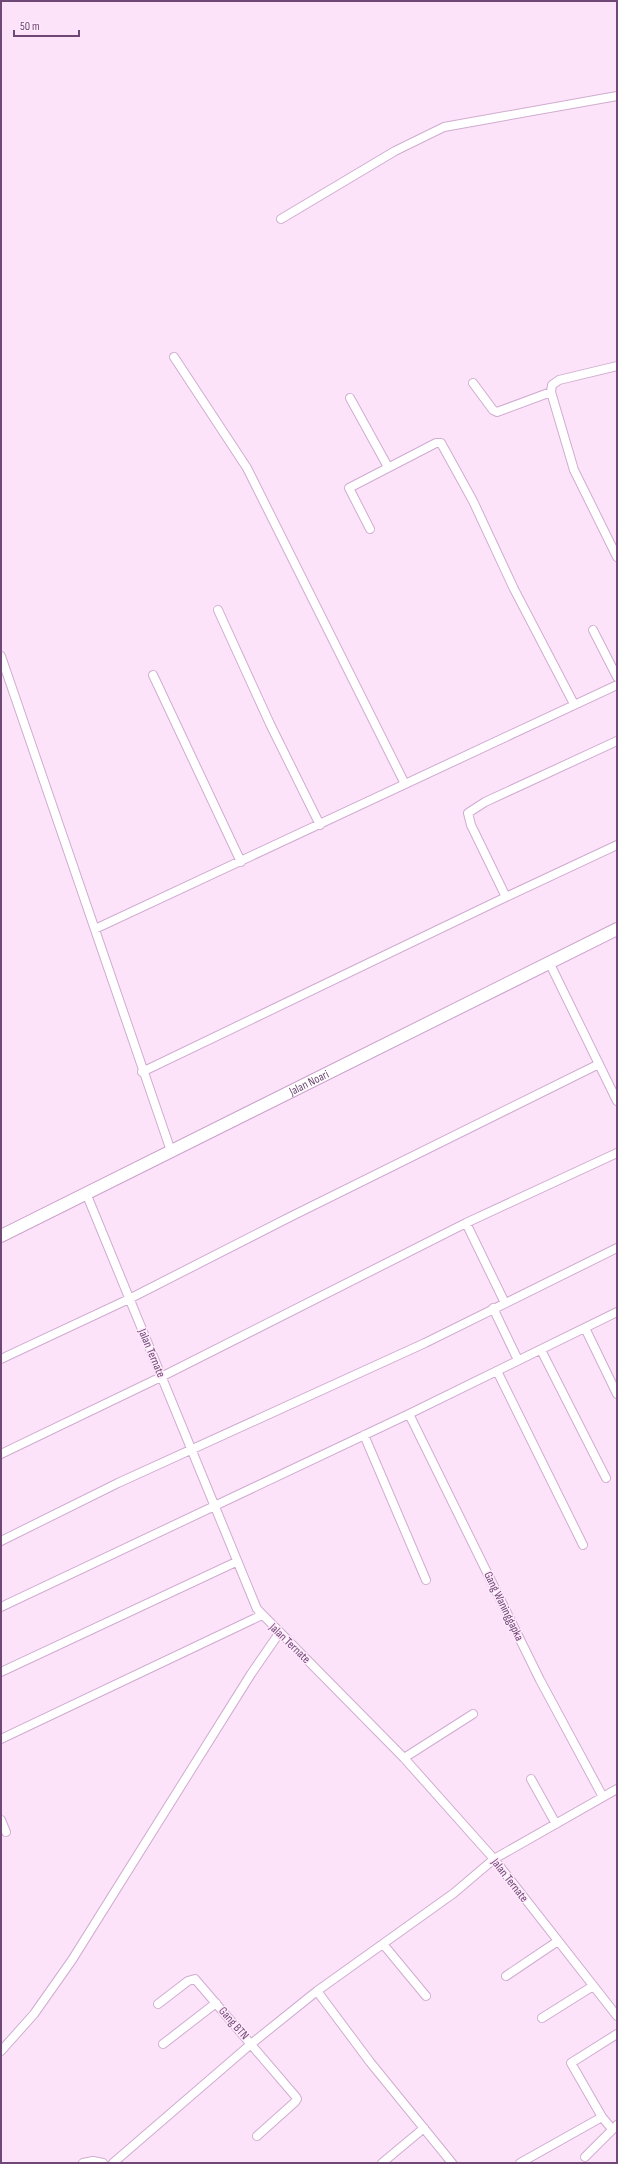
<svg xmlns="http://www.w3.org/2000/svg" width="618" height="2164" viewBox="0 0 618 2164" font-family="'Sofia Sans Condensed',sans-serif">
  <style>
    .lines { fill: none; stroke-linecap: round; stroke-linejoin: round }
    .street-casing { stroke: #cfacd0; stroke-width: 10 }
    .secondary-casing { stroke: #cba2cc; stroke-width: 14 }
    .street { stroke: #fff; stroke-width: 8 }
    .secondary { stroke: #fff; stroke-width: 12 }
    .labels { text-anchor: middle; stroke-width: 3; stroke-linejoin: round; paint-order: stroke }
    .street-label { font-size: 12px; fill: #704875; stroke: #ffe9fc }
  </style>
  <rect width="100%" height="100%" fill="#fde3f9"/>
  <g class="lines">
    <defs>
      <path id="street" d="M281 219 395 151 444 127 617 96
        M174 357 247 468 405 784
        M617 366 559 380 552 385 551 392 574 470 617 557
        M473 383 493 410 497 412 551 392
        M350 398 388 467
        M370 529 349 488 436 443H441L473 501 514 589 574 704
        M218 610 270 724 320 825
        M593 630 617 677
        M1 656 171 1151
        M153 675 241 862
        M506 897 471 825 468 813 485 802 617 741
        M95 929 617 685
        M549 962 617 1101
        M142 1072 506 897 617 845
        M86 1193 257 1609 404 1758 494 1859 617 2016
        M466 1223 505 1303
        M493 1308 518 1360
        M585 1328 617 1394
        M541 1350 606 1478
        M1 1359 129 1299 290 1217 599 1064
        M497 1371 583 1545
        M409 1414 540 1680 603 1797
        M364 1435 426 1580
        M1 1454 161 1377 466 1223 617 1153
        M1 1541 118 1483 425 1343 617 1248
        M1 1607 409 1414 617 1312
        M1 1672 236 1562
        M1 1739 262 1615
        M404 1758 473 1714
        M531 1779 556 1824
        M1 1820 6 1832
        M383 1944 426 1996
        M506 1976 558 1941
        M317 1991 370 2062 452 2163
        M158 2004 188 1981 195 1979 296 2097 297 2099 295 2102 257 2136
        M542 2018 593 1986
        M163 2044 216 2003
        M1 2051 34 2014 72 1960 251 1674 280 1632
        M612 2129 602 2117 571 2063 617 2034
        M585 2157 617 2125
        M83 2163 93 2161 103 2163
        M113 2163 251 2044 317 1991 454 1893 494 1859 617 1789
        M382 2163 424 2128
        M520 2163 602 2117"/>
      <g id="secondary">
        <path id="s1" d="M1 1236 617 929"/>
      </g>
    </defs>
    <!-- street casing -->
    <use href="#street" class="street-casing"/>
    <!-- secondary casing -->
    <use href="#secondary" class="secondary-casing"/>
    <!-- street -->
    <use href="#street" class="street"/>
    <!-- secondary -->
    <use href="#secondary" class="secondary"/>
  </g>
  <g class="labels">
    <!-- street labels -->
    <g class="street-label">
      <text dy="4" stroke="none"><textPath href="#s1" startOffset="344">Jalan Noari</textPath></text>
      <text transform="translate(152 1353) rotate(67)" y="4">Jalan Ternate</text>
      <text transform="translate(504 1606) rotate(64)" y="4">Gang Waninggapka</text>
      <text transform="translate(290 1643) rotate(44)" y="4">Jalan Ternate</text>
      <text transform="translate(510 1880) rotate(52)" y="4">Jalan Ternate</text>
      <text transform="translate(234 2023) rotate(49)" y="4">Gang BTN</text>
    </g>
  </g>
  <!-- border -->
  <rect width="618" height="2164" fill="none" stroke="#704875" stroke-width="4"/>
  <!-- scale -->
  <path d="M14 30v6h65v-6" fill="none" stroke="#704875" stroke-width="2"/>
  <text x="20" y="30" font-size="12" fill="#704875" stroke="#ffe9fc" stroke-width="3" paint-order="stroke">50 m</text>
</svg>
